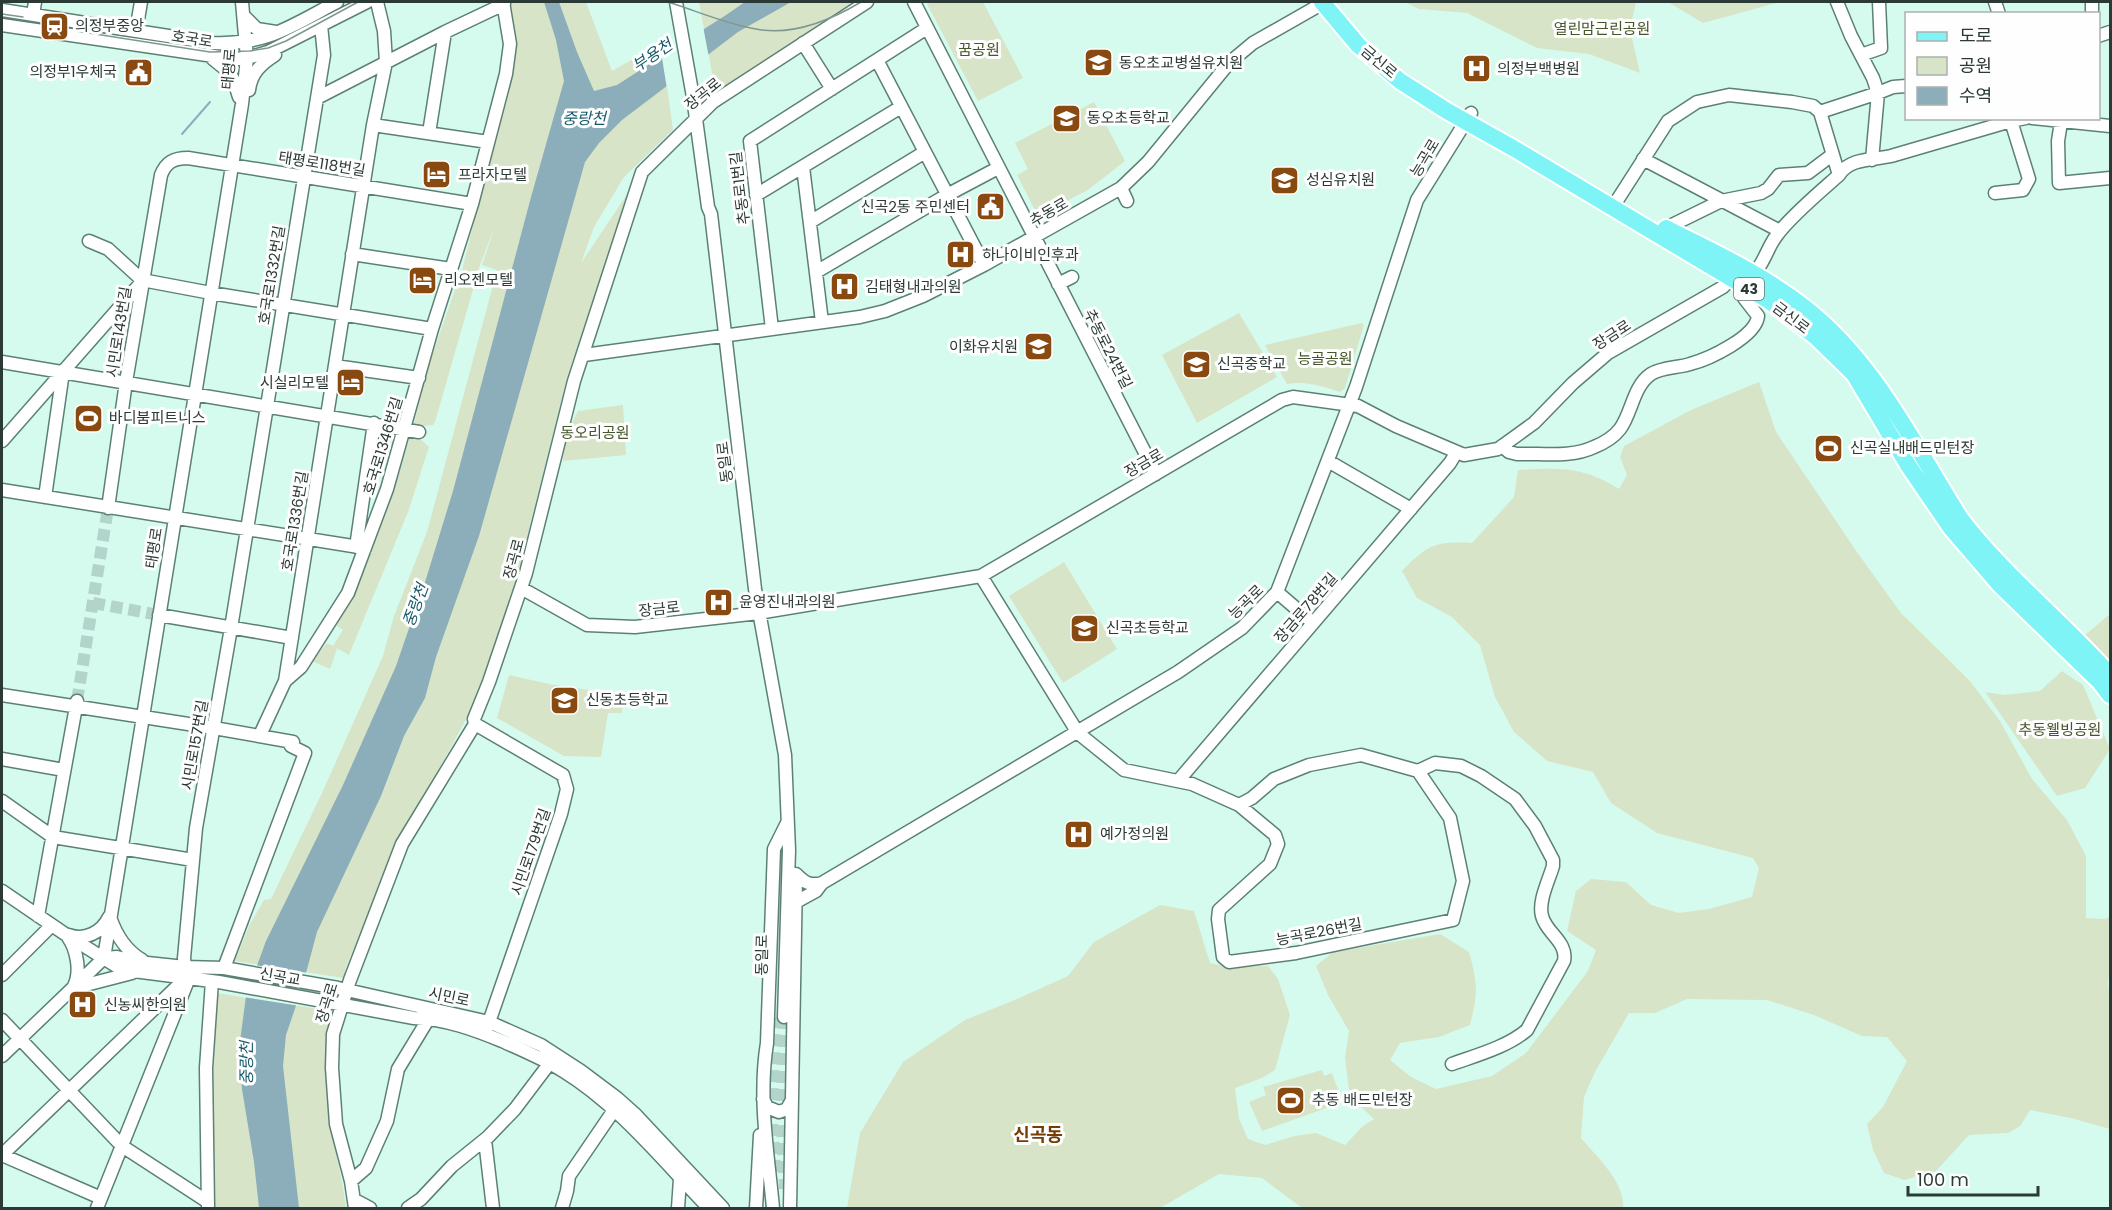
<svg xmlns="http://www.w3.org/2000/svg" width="2112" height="1210" viewBox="0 0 2112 1210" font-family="Poppins,'Noto Sans KR',sans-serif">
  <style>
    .green { fill: #d7e4c8 }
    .water { fill: #8caeba }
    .pier { fill: #d5fbef }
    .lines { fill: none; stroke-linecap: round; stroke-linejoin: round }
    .stream { stroke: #8caeba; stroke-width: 2 }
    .minor-tunnel { stroke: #b3d4ca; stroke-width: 12; stroke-dasharray: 12 6; stroke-linecap: butt }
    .minor-casing { stroke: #5d8075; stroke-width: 15 }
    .major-casing { stroke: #fff; stroke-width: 20 }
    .minor { stroke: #fff; stroke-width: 12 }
    .major { stroke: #7ff4f7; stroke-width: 16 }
    .tram { stroke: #7e9890; stroke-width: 1.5 }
    .labels { text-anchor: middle; stroke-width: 6; stroke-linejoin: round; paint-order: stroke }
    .shield { fill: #fefefe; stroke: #6a7572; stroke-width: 1.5 }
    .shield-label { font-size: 14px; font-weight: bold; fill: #2b3a36 }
    .poi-label { font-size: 15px; fill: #2b3a36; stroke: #fefefe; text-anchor: start }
    .park-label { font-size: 15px; fill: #45562a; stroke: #fefefe }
    .street-label { font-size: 15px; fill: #2b3a36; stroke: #fefefe }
    .water-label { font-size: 16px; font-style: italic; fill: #16596b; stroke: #fefefe }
    .quarter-label { font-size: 18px; font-weight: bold; fill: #753c05; stroke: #fefefe }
  </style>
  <rect width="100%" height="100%" fill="#d5fbef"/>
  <!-- green -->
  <path class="green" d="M508 2H586L612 71 661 43 673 130 624 177 594 227 581 263 630 190 568 374 530 524 516 589 486 683 400 840 347 964 343 978 235 961 249 926 264 900 271 899 322 793 383 656 394 616 427 532 497 270 482 265 495 226 480 265 435 422 433 425C423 426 420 426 417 436L429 447 408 512 349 655 335 647 337 649 330 669 312 661 327 643 333 646 343 630 335 625 356 586 394 490 414 423 429 364 462 270 513 66 517 41Z
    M699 2H867L717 100Z
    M932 2H983L1023 78 978 101 927 4Z
    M1405 2H1636L1630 29 1640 73 1589 54 1537 48 1467 13 1419 9Z
    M1668 2H1780L1703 23Z
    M1094 102 1125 161 1088 190 1049 210 1051 213 1036 212 1017 175 1028 169 1015 143Z
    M1239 313 1277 377 1197 423 1162 355Z
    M1362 323 1364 325 1345 388 1340 392C1322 386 1306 381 1287 384L1265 345Z
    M1759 382 1776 432 1859 555 1901 613 1970 681 2000 721 2032 779 2067 820 2086 856V918L2104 919 2110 917V966L2108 982 2110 1007V1129L2071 1118 2030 1110 2020 1126 2008 1133 1969 1135 1936 1171 1904 1180 1884 1173 1873 1150 1867 1124 1883 1107 1907 1061 1887 1037 1862 1036 1814 1015 1767 1000 1687 999 1655 1013H1629L1595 1072 1584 1097 1581 1138C1597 1157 1625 1182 1623 1208H1302L1262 1178 1219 1174 1160 1208H847L860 1133 903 1062 965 1020 1017 999 1068 976 1094 942 1160 905 1194 911 1210 963 1228 967 1268 966 1278 979 1290 1015 1275 1070 1262 1078 1235 1088 1239 1119 1248 1139 1265 1145 1294 1136 1316 1133 1345 1145 1363 1126 1374 1119 1360 1106 1349 1090 1345 1058 1349 1031 1328 995 1316 966 1333 952 1440 934 1469 952C1478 984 1478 993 1470 1025L1439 1037 1400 1043 1390 1060 1411 1077 1436 1089 1492 1076 1526 1053 1588 971 1596 950 1567 931 1576 891 1591 879 1626 882 1651 905 1679 913 1709 909 1752 897 1759 868 1753 858 1657 833 1611 803 1593 772 1547 761 1514 732 1495 697 1480 645 1452 617 1417 598 1402 571C1427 545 1436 541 1472 543L1514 497 1518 470C1560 468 1582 466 1619 489L1627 475 1620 457 1624 446 1691 410Z
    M623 405 626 455 563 461 565 437 578 411Z
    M1064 562 1117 649 1063 683 1009 596Z
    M2110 614V665L2084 636Z
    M2062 671 2083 685 2110 749 2085 788 2057 796 1985 692 2004 695 2040 691Z
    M509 675 549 684 623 695 622 713H608L601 757 564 756 497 718Z
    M217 993 331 1011C323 1057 326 1104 335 1149 339 1169 344 1188 346 1208H215L212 1104Z
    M1322 1070 1324 1076 1332 1073 1340 1095 1330 1099 1332 1106 1262 1131 1249 1102 1266 1095 1263 1087Z"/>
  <!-- water -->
  <path class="water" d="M544 2H559L577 52 594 91 617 85 726 15 745 2H791L738 32 622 120 599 143 585 162 479 536 436 657 425 698 404 736 381 796 317 932 302 988 286 1035 283 1066 299 1208H259L254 1162 242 1089 239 1049 246 996 266 941 343 785 396 666 426 579 453 491 531 197 564 81 556 40Z"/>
  <!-- pier -->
  <path class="pier" d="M703 26 709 58 667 89 661 52Z
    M254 965 309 973 300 1006 243 997Z"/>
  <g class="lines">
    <!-- stream -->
    <path class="stream" d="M182 134 210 102"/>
    <!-- minor-tunnel -->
    <path class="minor-tunnel" d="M93 603 159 615
      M77 701 108 508
      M784 1017 781 1104 785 1189
      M775 1172 772 1120 775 1017"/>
    <defs>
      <path id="minor" d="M676 2 693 97 708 207 711 214 755 589 785 755 789 850 784 1017
        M914 2 1156 474
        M1837 2 1851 36 1873 78 1878 93 1893 87 1906 86
        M1995 2 1999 14
        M2 10 213 43C267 45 291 26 337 2
        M2092 14V2
        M33 15 35 2
        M244 16 257 29 276 32
        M2 25 234 59 247 58 268 52 367 2
        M136 31 141 2
        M2098 36 2110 32
        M803 43 832 89
        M1861 55 1881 48 1879 2
        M213 59 229 72 234 81 239 97
        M877 60 984 265
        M249 90C251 73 261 64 275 55
        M317 98 445 32 504 4
        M1820 112 1878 93 1872 160
        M2032 118 2110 126
        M2061 122 2058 141 2059 183 2110 178
        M373 125 488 142
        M429 133 445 32
        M1643 159 1780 231
        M803 167 822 322
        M1839 175C1849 158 1873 160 1891 156L2011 121 2026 118
        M1121 188 1127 201
        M1995 193 2023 190 2029 179 2011 121
        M756 195 901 107
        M1618 199 1668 121 1697 102 1729 95 1792 102 1813 106 1820 112 1839 175C1821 191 1791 216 1777 235 1766 249 1764 267 1748 278
        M810 222 925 152
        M1666 228 1721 201 1761 193 1768 189 1779 175 1808 173 1832 155
        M89 241 108 249 142 280 211 293 432 329
        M352 254 451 269
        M816 272 947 195 998 168
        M1058 284 1072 277
        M772 329 750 141 927 28
        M584 355 860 317 885 311 923 296 984 265 1121 188 1148 162 1229 63 1253 43 1325 2
        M2 362 419 432
        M335 366 419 378
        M2 441 140 284
        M1502 446 1509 452 1517 454C1542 453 1571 458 1594 447 1604 443 1613 438 1620 429 1632 413 1633 386 1651 374 1662 367 1678 368 1690 364 1709 359 1756 337 1758 316L1744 298 1746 288
        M1328 461 1411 509
        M2 490 365 548
        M45 497 63 372
        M108 508 126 382 161 175C166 162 174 158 188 158L472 204
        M356 547 374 423
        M981 576 1078 733 1124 770 1192 784 1239 805 1252 798 1274 779 1309 765 1361 755 1418 771 1450 818 1463 881 1453 920 1296 953 1229 962 1223 957 1218 919 1219 910 1270 864 1278 844 1275 835 1239 805
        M521 588 587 625 635 627 759 613 981 576 1282 400 1293 397 1358 406 1396 426 1464 455 1498 449 1534 423 1573 383 1608 353 1723 287 1731 279
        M1277 592 1313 623
        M159 615 292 638
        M285 681 373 125 386 62 384 31 377 2
        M2 695 214 728 293 742
        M475 724 563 775 567 789 561 814 487 1028
        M260 735 285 681 301 667 348 593 387 489 432 329 472 204 506 74 510 44 503 2
        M2 759 64 770
        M1418 771 1435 763 1461 766 1481 776 1515 799 1535 826 1553 860V866C1549 880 1538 901 1542 916 1546 933 1568 942 1564 961L1527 1030C1507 1047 1477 1055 1452 1064
        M1178 781 1450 463 1456 453
        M2 801 53 837 193 860
        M796 874C805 883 810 886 822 883L1178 672 1242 628 1277 592 1356 387 1417 200 1471 113
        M2 891 65 934 116 966 126 970 219 982 414 1018C445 1019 473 1029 502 1041 522 1050 544 1059 563 1071 620 1106 663 1161 709 1208
        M796 902 816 891 822 883
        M38 916 77 701
        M110 917C116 935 125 950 142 960
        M69 935C85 941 102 932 109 917
        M68 937C77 950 81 972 74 986
        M104 958 117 957 138 962 185 967 224 968 338 988 489 1022 541 1045 581 1071 617 1098 636 1115 723 1208
        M185 967 184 958 196 828 231 628 324 55 321 25
        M224 968 305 753 291 746 288 741
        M2 975 52 925
        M74 988 132 973
        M2 1020 122 1146 208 1202
        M2 1056 104 958 242 104 247 58 242 2
        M763 1099 767 1107 779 1112 787 1109 792 1100
        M485 1140 493 1208
        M2 1155 186 978
        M2 1155 101 1198
        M351 1181 366 1168 387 1121 398 1069 429 1018
        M355 1200 370 1208
        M208 1207 206 1068 212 981
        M97 1208 189 978
        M355 1208 351 1181 336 1124 332 1068 333 1034 350 980 402 844 475 724 474 719 489 682 526 573 574 381 642 172 713 102 867 2
        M408 1208 421 1199 452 1166 488 1137 515 1109 549 1064
        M562 1208 567 1191 569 1176 614 1110
        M678 1208 680 1179
        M756 1208 760 1135
        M773 1208C768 1153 758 1099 767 1043L774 849 787 823
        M790 1208 796 877"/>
      <path id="major" d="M1322 2 1358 45 1400 81 1447 111 1513 148 1769 301 1816 337 1854 374 1908 465 1951 528 2000 585 2100 682 2110 695
        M1666 228C1713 252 1762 274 1804 307 1874 361 1914 445 1960 518 2004 576 2062 621 2110 675"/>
    </defs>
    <!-- minor casing -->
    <use href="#minor" class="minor-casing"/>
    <!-- major casing -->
    <use href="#major" class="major-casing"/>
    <!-- minor -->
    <use href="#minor" class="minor"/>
    <!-- major -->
    <use href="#major" class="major"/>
    <!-- tram -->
    <path class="tram" d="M668 2C697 11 726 24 756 29 792 36 831 20 861 2
      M2 14 23 17
      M76 31 210 52 250 51 268 48 286 41 358 2"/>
  </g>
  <!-- icons -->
  <defs>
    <symbol id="station-square" viewBox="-11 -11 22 22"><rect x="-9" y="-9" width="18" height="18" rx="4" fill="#894a11" stroke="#fefefe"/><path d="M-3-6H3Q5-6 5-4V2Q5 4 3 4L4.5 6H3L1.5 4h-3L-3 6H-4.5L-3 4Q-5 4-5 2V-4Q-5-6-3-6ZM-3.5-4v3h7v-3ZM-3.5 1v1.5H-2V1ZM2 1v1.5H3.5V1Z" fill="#fff"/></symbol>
    <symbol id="school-square" viewBox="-11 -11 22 22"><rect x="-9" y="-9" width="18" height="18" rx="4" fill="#894a11" stroke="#fefefe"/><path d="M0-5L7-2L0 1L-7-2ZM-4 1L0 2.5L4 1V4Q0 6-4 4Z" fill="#fff"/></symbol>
    <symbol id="hospital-square" viewBox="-11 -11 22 22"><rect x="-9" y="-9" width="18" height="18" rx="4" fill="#894a11" stroke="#fefefe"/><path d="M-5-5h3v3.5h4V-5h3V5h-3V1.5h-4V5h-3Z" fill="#fff"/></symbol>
    <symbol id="civic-square" viewBox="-11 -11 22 22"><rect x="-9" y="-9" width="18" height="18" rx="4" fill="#894a11" stroke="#fefefe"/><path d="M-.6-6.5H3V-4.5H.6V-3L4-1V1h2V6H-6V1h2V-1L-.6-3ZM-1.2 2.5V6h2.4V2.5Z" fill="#fff"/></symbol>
    <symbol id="hotel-square" viewBox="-11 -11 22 22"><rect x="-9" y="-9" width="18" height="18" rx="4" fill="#894a11" stroke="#fefefe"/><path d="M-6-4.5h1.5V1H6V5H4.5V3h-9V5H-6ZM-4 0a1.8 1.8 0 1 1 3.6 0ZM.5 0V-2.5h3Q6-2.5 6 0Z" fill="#fff"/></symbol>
    <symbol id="stadium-square" viewBox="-11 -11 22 22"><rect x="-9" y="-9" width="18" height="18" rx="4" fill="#894a11" stroke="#fefefe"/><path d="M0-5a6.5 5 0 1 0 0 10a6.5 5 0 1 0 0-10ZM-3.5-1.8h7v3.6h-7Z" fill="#fff"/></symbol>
  </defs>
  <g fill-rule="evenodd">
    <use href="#station-square" x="38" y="10" width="33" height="33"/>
    <use href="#school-square" x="1082" y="46" width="33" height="33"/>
    <use href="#hospital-square" x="1460" y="52" width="33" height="33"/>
    <use href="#civic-square" x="122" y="56" width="33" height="33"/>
    <use href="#school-square" x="1050" y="102" width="33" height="33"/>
    <use href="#hotel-square" x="420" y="158" width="33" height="33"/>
    <use href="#school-square" x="1268" y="164" width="33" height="33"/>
    <use href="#civic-square" x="974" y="190" width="33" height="33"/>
    <use href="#hospital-square" x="944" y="238" width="33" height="33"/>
    <use href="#hotel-square" x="406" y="264" width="33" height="33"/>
    <use href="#hospital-square" x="828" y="270" width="33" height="33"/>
    <use href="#school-square" x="1022" y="330" width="33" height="33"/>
    <use href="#school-square" x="1180" y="348" width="33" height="33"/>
    <use href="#hotel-square" x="334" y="366" width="33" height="33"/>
    <use href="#stadium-square" x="72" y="402" width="33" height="33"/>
    <use href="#stadium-square" x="1812" y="432" width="33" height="33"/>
    <use href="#hospital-square" x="702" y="586" width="33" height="33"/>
    <use href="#school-square" x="1068" y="612" width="33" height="33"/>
    <use href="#school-square" x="548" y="684" width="33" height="33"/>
    <use href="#hospital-square" x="1062" y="818" width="33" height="33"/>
    <use href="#hospital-square" x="66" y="988" width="33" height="33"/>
    <use href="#stadium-square" x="1274" y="1084" width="33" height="33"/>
  </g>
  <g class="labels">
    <!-- shield labels -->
    <rect class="shield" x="1734" y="278" width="30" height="22" rx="4.5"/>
    <g class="shield-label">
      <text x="1749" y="294">43</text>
    </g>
    <!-- poi labels -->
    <g class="poi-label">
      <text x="75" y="31">의정부중앙</text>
      <text x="1119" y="68">동오초교병설유치원</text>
      <text x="1497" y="74">의정부백병원</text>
      <text x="117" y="77" text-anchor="end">의정부1우체국</text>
      <text x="1087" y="123">동오초등학교</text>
      <text x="458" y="180">프라자모텔</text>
      <text x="1306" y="185">성심유치원</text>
      <text x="970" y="212" text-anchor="end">신곡2동 주민센터</text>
      <text x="982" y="260">하나이비인후과</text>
      <text x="444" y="285">리오젠모텔</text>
      <text x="865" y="292">김태형내과의원</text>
      <text x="1018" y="352" text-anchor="end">이화유치원</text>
      <text x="1217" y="369">신곡중학교</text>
      <text x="329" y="388" text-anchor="end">시실리모텔</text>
      <text x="109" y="423">바디붐피트니스</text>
      <text x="1850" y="453">신곡실내배드민턴장</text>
      <text x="739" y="607">윤영진내과의원</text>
      <text x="1106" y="633">신곡초등학교</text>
      <text x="586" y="705">신동초등학교</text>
      <text x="1100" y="839">예가정의원</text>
      <text x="104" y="1010">신농씨한의원</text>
      <text x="1312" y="1105">추동 배드민턴장</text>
    </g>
    <!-- park labels -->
    <g class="park-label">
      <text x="1602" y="34">열린맘근린공원</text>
      <text x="979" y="55">꿈공원</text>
      <text x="1325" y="364">능골공원</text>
      <text x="595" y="438">동오리공원</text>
      <text x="2060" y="735">추동웰빙공원</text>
    </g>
    <!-- street labels -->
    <g class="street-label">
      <text transform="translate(192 39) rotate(9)" y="5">호국로</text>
      <text transform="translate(1379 62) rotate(40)" y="5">금신로</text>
      <text transform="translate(229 69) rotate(-85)" y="5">태평로</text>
      <text transform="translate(703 94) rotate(-39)" y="5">장곡로</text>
      <text transform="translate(1425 158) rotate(-59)" y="5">능곡로</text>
      <text transform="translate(322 164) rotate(9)" y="5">태평로118번길</text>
      <text transform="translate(740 188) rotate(-97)" y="5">추동로1번길</text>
      <text transform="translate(1049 212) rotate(-30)" y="5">추동로</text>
      <text transform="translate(272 275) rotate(-81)" y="5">호국로1332번길</text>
      <text transform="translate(1791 318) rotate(37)" y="5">금신로</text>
      <text transform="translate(119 332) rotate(-81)" y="5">시민로143번길</text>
      <text transform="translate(1612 335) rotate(-33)" y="5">장금로</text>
      <text transform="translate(1108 349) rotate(63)" y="5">추동로24번길</text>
      <text transform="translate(383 446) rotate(-73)" y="5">호국로1346번길</text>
      <text transform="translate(725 462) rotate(-97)" y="5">동일로</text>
      <text transform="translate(1144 463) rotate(-30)" y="5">장금로</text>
      <text transform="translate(295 521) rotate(-81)" y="5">호국로1336번길</text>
      <text transform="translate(154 548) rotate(-81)" y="5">태평로</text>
      <text transform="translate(514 559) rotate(-75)" y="5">장곡로</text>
      <text transform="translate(1246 602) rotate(-44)" y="5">능곡로</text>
      <text transform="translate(1306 608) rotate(-49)" y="5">장금로78번길</text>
      <text transform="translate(659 609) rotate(-6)" y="5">장금로</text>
      <text transform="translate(195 745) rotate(-80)" y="5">시민로157번길</text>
      <text transform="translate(531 852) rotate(-71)" y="5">시민로179번길</text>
      <text transform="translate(1319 932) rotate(-11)" y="5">능곡로26번길</text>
      <text transform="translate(762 955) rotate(-89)" y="5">동일로</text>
      <text transform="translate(280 977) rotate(10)" y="5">신곡교</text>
      <text transform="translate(449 997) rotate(12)" y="5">시민로</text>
      <text transform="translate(327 1003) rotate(-73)" y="5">장곡로</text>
    </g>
    <!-- water labels -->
    <g class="water-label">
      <text transform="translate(652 55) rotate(-34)" y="6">부용천</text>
      <text x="584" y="124">중랑천</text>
      <text transform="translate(415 605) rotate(-70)" y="6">중랑천</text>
      <text transform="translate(246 1063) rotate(-90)" y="6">중랑천</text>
    </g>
    <!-- quarter labels -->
    <g class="quarter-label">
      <text x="1038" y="1141">신곡동</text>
    </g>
  </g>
  <!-- border -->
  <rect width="2112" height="1210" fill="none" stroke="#2b3a36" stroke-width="6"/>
  <!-- legend -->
  <rect x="1905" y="12" width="195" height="108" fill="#fefefe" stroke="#aab0ae" stroke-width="1.5"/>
  <rect x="1917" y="32" width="30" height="9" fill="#7ff4f7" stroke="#aab0ae" stroke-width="1.5"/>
  <text x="1959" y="42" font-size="18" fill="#2b3a36">도로</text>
  <rect x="1917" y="57" width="30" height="18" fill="#d7e4c8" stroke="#aab0ae" stroke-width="1.5"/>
  <text x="1959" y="72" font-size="18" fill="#2b3a36">공원</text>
  <rect x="1917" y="87" width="30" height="18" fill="#8caeba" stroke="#aab0ae" stroke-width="1.5"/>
  <text x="1959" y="102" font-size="18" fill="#2b3a36">수역</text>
  <!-- scale -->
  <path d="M1908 1186v9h130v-9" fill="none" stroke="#2b3a36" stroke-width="3"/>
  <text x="1917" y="1186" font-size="18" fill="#2b3a36" stroke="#fefefe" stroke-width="4.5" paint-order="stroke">100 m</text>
</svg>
